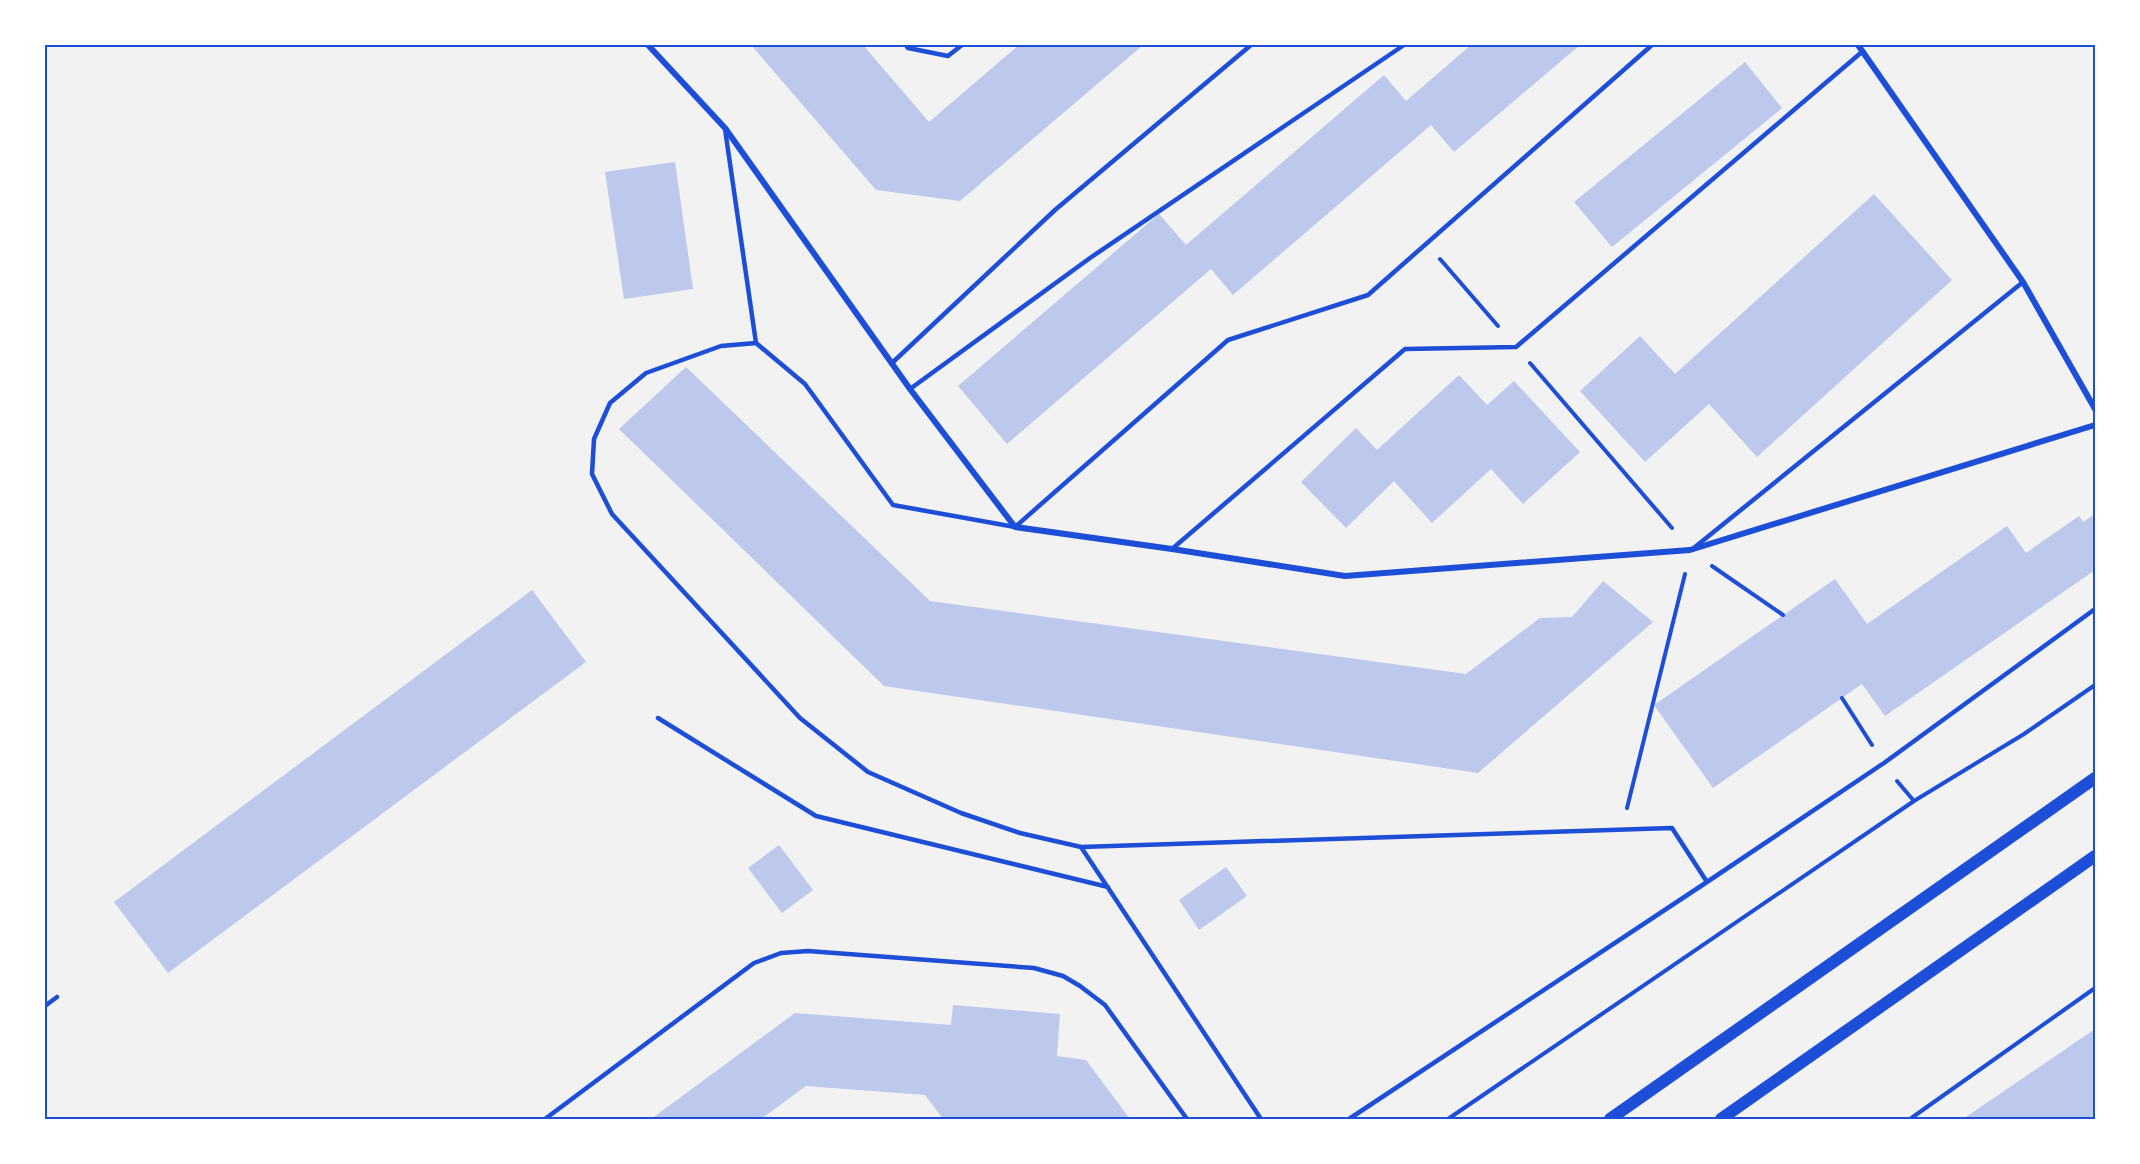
<svg xmlns="http://www.w3.org/2000/svg" width="2140" height="1164" viewBox="0 0 2140 1164" font-family="'Fira Sans Condensed',sans-serif">
  <style>
    .building { fill: #bdc9ec }
    .lines { fill: none; stroke-linecap: round; stroke-linejoin: round }
    .path { stroke: #1d4ed8; stroke-width: 4 }
    .service { stroke: #1d4ed8; stroke-width: 4.5 }
    .minor { stroke: #1d4ed8; stroke-width: 6 }
    .secondary { stroke: #1d4ed8; stroke-width: 12 }
    .neatline { fill: none; stroke: #1d4ed8; stroke-width: 2 }
  </style>
  <rect width="100%" height="100%" fill="#f2f2f2"/>
  <!-- building -->
  <path class="building" d="M751 45H863L929 122 1019 45H1143L960 201 876 190Z
    M1471 45H1580L1454 152 1431 125 1233 295 1211 269 1007 444 958 386 1159 214 1186 245 1384 75 1406 101Z
    M1745 62 1782 108 1612 247 1574 202Z
    M675 162 693 289 624 299 605 172Z
    M1874 194 1952 280 1757 457 1709 404 1645 462 1580 391 1640 336 1675 374Z
    M686 367 930 601 1466 674 1540 618 1572 617 1603 581 1653 622 1478 773 884 686 619 429Z
    M1459 375 1487 405 1514 381 1580 452 1523 504 1491 469 1432 523 1394 481 1346 528 1301 482 1356 428 1377 450Z
    M2095 514V570L1885 716 1862 684 1713 788 1654 705 1835 579 1867 624 2007 526 2026 553 2079 516 2083 522Z
    M532 590 586 662 168 973 114 902Z
    M779 845 813 890 782 913 748 868Z
    M1226 867 1247 896 1199 930 1179 900Z
    M953 1005 1060 1014 1057 1056 1086 1060 1130 1119H943L925 1095 806 1086 761 1119H651L795 1013 951 1025Z
    M2095 1029V1119H1963Z"/>
  <g class="lines">
    <!-- path -->
    <path class="path" d="M1440 259 1498 326
      M1530 363 1672 528
      M1712 566 1783 615
      M1842 698 1872 745
      M1897 781 1914 801
      M1627 808 1685 574
      M1448 1119 1914 801 2024 734 2095 685
      M1910 1119 2095 988"/>
    <!-- service -->
    <path class="service" d="M906 45 908 48 948 56 962 45
      M725 129 756 343
      M892 363 1055 210 1251 45
      M910 389 1090 258 1404 45
      M1695 547 2023 282
      M1172 549 1405 349 1516 347 1863 51
      M658 718 816 816 1108 887
      M1081 847 1672 828 1707 882
      M45 1006 57 997
      M545 1119 754 963 781 953 808 951 1034 968 1063 976 1080 986 1105 1005 1187 1119
      M1261 1119 1081 847 1020 833 961 813 868 772 800 718 612 514 592 474 594 439 610 403 646 373 721 346 756 343 805 384 893 505 1015 527 1228 340 1368 295 1652 45
      M1349 1119 1707 882 1884 763 2095 609"/>
    <!-- minor -->
    <path class="minor" d="M648 45 725 128 910 389 1015 527 1172 549 1345 576 1690 550 2095 425
      M1858 45 2023 282 2095 409"/>
    <!-- secondary -->
    <path class="secondary" d="M1610 1119 2095 778
      M1721 1119 2095 856"/>
  </g>
  <!-- border -->
  <rect width="2140" height="1164" fill="none" stroke="#ffffff" stroke-width="93"/>
  <rect x="46" y="46" width="2048" height="1072" class="neatline"/>
</svg>
